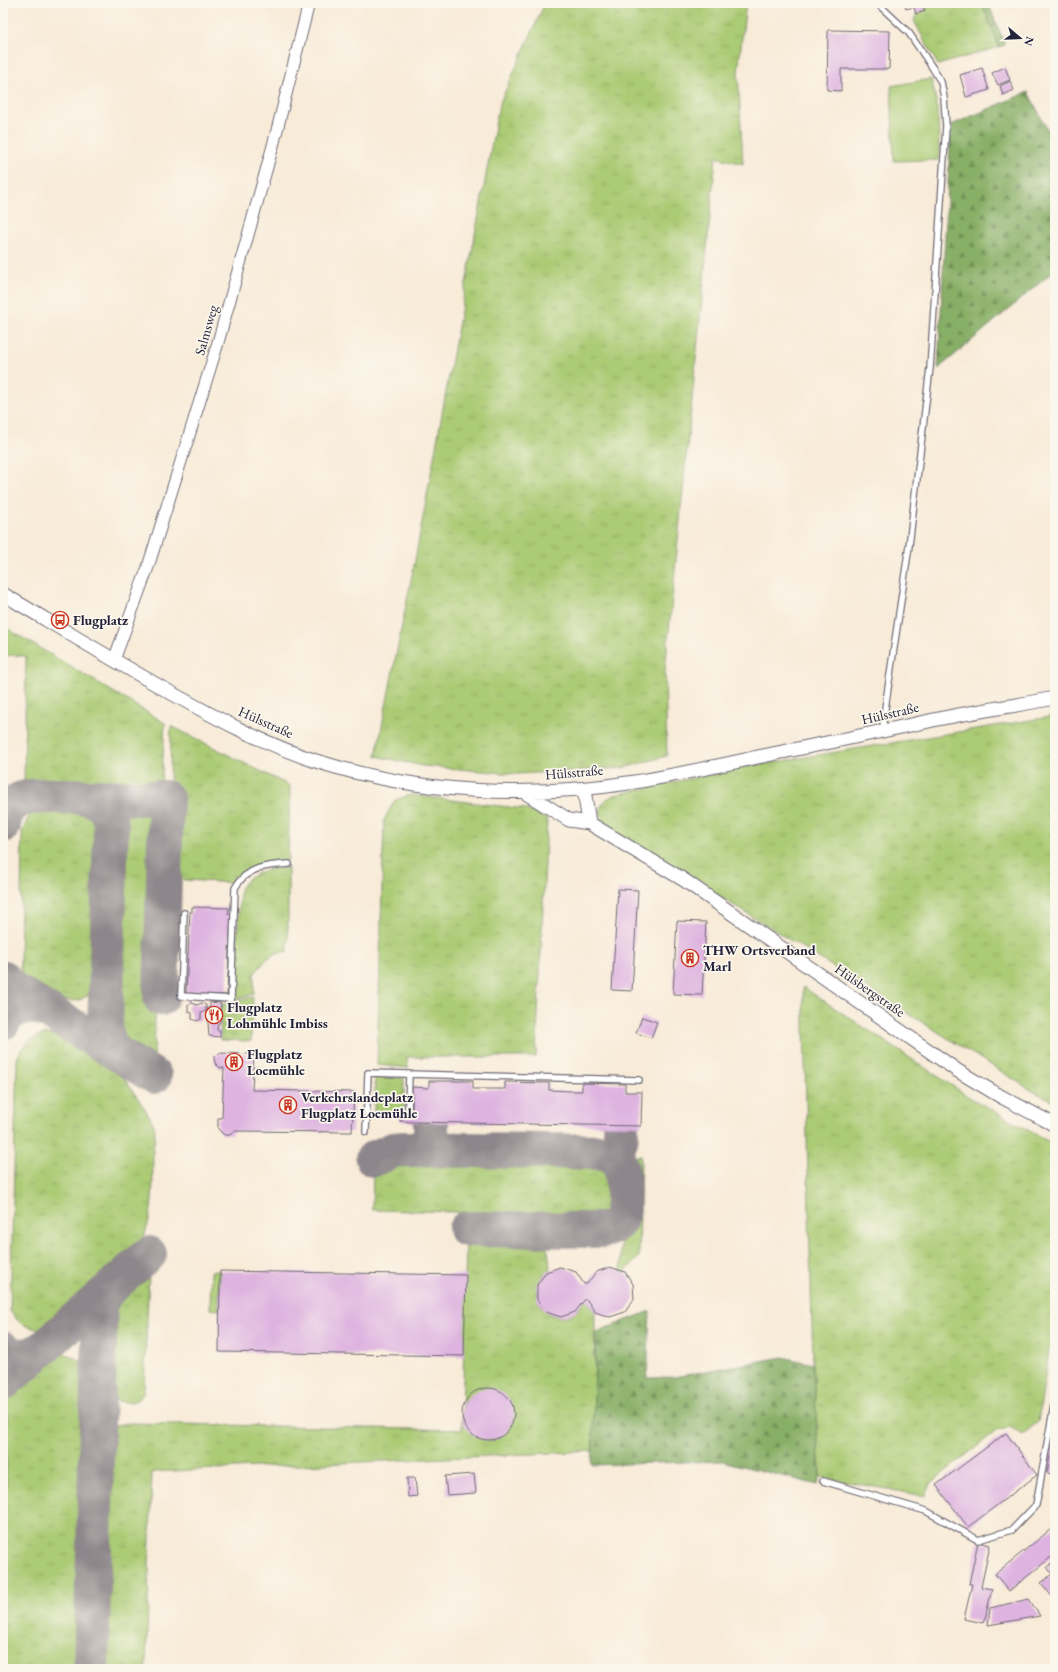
<svg xmlns="http://www.w3.org/2000/svg" width="1058" height="1672" viewBox="0 0 1058 1672" font-family="'EB Garamond',serif">
  <style>
    .grass { fill: url(#grass-tufts); stroke: #667658 }
    .forest { fill: url(#forest-firs); stroke: #556850 }
    .garden { fill: #abcb74; stroke: #667658 }
    .lines { fill: none; stroke-linecap: round; stroke-linejoin: round }
    .taxiway { stroke: #8d868a; stroke-width: 36 }
    .building { fill: #deb3e0 }
    .service-casing { stroke: #6d6872; stroke-width: 8 }
    .minor-casing { stroke: #6d6872; stroke-width: 13 }
    .tertiary-casing { stroke: #6d6872; stroke-width: 15 }
    .service { stroke: #fff; stroke-width: 5.5 }
    .minor { stroke: #fff; stroke-width: 11 }
    .tertiary { stroke: #fff; stroke-width: 13 }
    .labels { text-anchor: middle; stroke-width: 3.5; stroke-linejoin: round; paint-order: stroke }
    .street-label { font-size: 14px; fill: #22223b; stroke: #fbf7ec }
    .poi-label { font-size: 14px; font-weight: bold; fill: #22223b; stroke: #fbf7ec; text-anchor: start }
  </style>
  <defs>
    <pattern id="grass-tufts" width="24" height="20" patternUnits="userSpaceOnUse"><rect width="24" height="20" fill="#abcb74"/><path d="M3 7l-1-3M5 7V3M7 7l1-3M15 17l-1-3M17 17v-4M19 17l1-3" fill="none" stroke="#93ae65"/></pattern>
    <pattern id="forest-firs" width="22" height="20" patternUnits="userSpaceOnUse"><rect width="22" height="20" fill="#88af66"/><path d="M5 1l3.5 6h-7zM16 11l3.5 6h-7z" fill="#6f8e55"/></pattern>
  </defs>
  <rect width="100%" height="100%" fill="#fbf7ec"/>
  <filter id="ink" filterUnits="userSpaceOnUse"><feTurbulence type="fractalNoise" baseFrequency=".025" numOctaves="2"/><feDisplacementMap in="SourceGraphic" scale="8" xChannelSelector="R" yChannelSelector="G"/><feConvolveMatrix kernelMatrix="1 2 1 2 8 2 1 2 1" color-interpolation-filters="sRGB"/></filter>
  <filter id="wash" filterUnits="userSpaceOnUse"><feTurbulence type="fractalNoise" baseFrequency=".012" numOctaves="4" result="noise"/><feDisplacementMap in="SourceGraphic" scale="16" xChannelSelector="R" yChannelSelector="G"/><feGaussianBlur stdDeviation="0.9" result="paint"/><feColorMatrix in="noise" values="0 0 0 0 0 0 0 0 0 0 0 0 0 0 0 0 0 1.4 0 .05"/><feComposite in="paint" operator="in"/></filter>
  <g filter="url(#wash)">
    <rect width="100%" height="100%" fill="#f8ebd8"/>
    <!-- grass -->
    <path class="grass" d="M545 3H746L738 72 743 164 716 157 665 671 667 756 623 768 516 774 423 766 376 756 415 560 499 105Z
      M923 3H982L999 47 938 65 914 21 916 14 925 11Z
      M3 626 165 723 161 788 157 790 24 787 26 656 3 655Z
      M1055 716V1102L1031 1090 608 827C596 814 598 802 614 795L745 767Z
      M171 726 290 786 288 860C263 862 252 863 234 883L170 879 168 870Z
      M410 795 525 809 547 819 536 1057H407L408 1068 377 1065 384 820 395 800Z
      M54 805C81 805 98 805 104 836L100 971C92 1006 70 1007 43 991 33 985 23 980 20 967L22 833C27 815 35 806 54 805Z
      M126 805 154 806 158 807 161 811 154 1058C140 1049 119 1041 113 1024L119 813 122 808Z
      M275 868H288V951L276 953 267 959 254 974V994L234 1000 240 889C247 876 261 871 275 868Z
      M803 987 969 1097 1055 1145V1341L1049 1350 1038 1422 1022 1435 1010 1427 996 1431 930 1484 925 1496 820 1477 813 1364Z
      M253 997 251 1041 220 1040 221 1005Z
      M45 1034 58 1036 123 1077C128 1083 152 1119 154 1125 156 1132 154 1143 153 1150 152 1180 156 1214 141 1242 128 1267 103 1284 83 1303 74 1311 65 1321 55 1326 38 1333 19 1327 10 1311L17 1059C23 1043 28 1039 45 1034Z
      M375 1077 404 1078V1114L374 1113Z
      M641 1155 639 1257 625 1272 621 1271V1231C643 1220 620 1173 634 1157Z
      M398 1161 601 1165C619 1172 616 1196 613 1213L605 1221 599 1222 466 1221 464 1215 458 1212 372 1210 373 1173Z
      M466 1237H537C550 1244 549 1258 550 1271 545 1272 544 1275 541 1279 525 1301 554 1328 575 1312 579 1309 582 1303 585 1300H587L595 1312 594 1451 152 1472 146 1669H98L104 1442C108 1426 116 1424 131 1423L462 1430Z
      M144 1268 148 1270 149 1273 144 1390C139 1407 120 1404 109 1396L106 1387 107 1307C110 1294 133 1277 144 1268Z
      M211 1271H220L219 1310 210 1309Z
      M60 1353C75 1355 84 1362 90 1377L83 1669H3V1607L8 1393 13 1385 46 1356Z"/>
    <!-- forest -->
    <path class="forest" d="M982 3H988L1005 45 999 47Z
      M1028 92 1055 144V270L938 369 951 125Z
      M650 1311 647 1378 674 1377 783 1357 813 1364 820 1477 818 1485 722 1461 592 1465 596 1332Z"/>
    <!-- garden -->
    <path class="garden" d="M931 79C939 105 939 133 939 160L894 161 891 86Z"/>
    <g class="lines">
      <!-- taxiway -->
      <path class="taxiway" d="M85 797 166 798 161 998
        M3 825C8 792 36 796 62 796 73 797 86 795 96 801 106 806 110 815 111 826L105 1029 109 1044 118 1054
        M3 978 12 989 154 1076
        M3 1022C12 1006 27 1005 43 1008
        M431 1122C431 1134 430 1146 444 1150
        M373 1159 393 1150 404 1149 611 1152C622 1146 621 1137 621 1125
        M466 1229 601 1230C609 1230 618 1225 621 1217 624 1210 624 1171 620 1165 617 1158 612 1155 606 1153
        M3 1349C15 1359 28 1357 41 1350L106 1292
        M3 1383 41 1350
        M91 1669 100 1304 106 1292 149 1254"/>
    </g>
    <g id="blocks">
      <!-- building -->
      <path class="building" d="M904 3H923L925 11 916 14 914 7 906 9Z
        M828 30 890 31 889 69H841V91L827 90Z
        M1005 67 1010 80 998 85 992 73Z
        M982 68 989 90 966 97 960 75Z
        M1010 81 1014 90 1003 95 1000 86Z
        M618 889 638 890 632 991 612 990Z
        M192 907 229 908 228 914H231L227 995 186 994 190 912H192Z
        M677 921 706 922 702 995 673 994Z
        M210 1002 221 1003 220 1023H218L217 1030H220V1037L209 1036 207 1008H210Z
        M192 1003 197 1005 202 1003 206 1005V1011L201 1013V1019L197 1021 192 1019V1013L188 1011V1005Z
        M642 1017 657 1022 651 1038 636 1033Z
        M219 1053 254 1054 252 1090 354 1092 352 1132 234 1131 230 1135H224L218 1129V1118H222L224 1068H220L215 1063 214 1058Z
        M429 1081H473V1089H505V1082L549 1083V1090L570 1091H582V1083L625 1084V1092H642L641 1126 412 1122 400 1121V1115H412V1087L429 1088Z
        M560 1267 576 1272 584 1284H587L596 1272 610 1267 625 1272 633 1284 634 1299 625 1312 610 1317 595 1312 587 1300 585 1299 575 1312 561 1317 546 1312 537 1300V1285L546 1272Z
        M220 1271 466 1275 464 1356 219 1352Z
        M462 1414a26 26 0 1 1 52 0a26 26 0 1 1-52 0Z
        M1006 1433 1037 1475 968 1527 936 1485Z
        M1052 1444 1055 1445V1474L1047 1473Z
        M474 1474 476 1493 447 1495 445 1476Z
        M407 1478H415L417 1496 408 1497Z
        M1055 1526V1554L1009 1591 995 1574Z
        M978 1542 990 1545 981 1587 992 1589 984 1623 964 1619 972 1584H969Z
        M1054 1562 1055 1564V1600L1041 1583 1052 1574 1047 1567Z
        M1029 1599 1040 1616 988 1625 990 1608Z"/>
    </g>
  </g>
  <g filter="url(#ink)">
    <use href="#blocks" fill-opacity="0" stroke="#6d6872" stroke-width="1"/>
    <g class="lines">
      <defs>
        <path id="service" d="M877 3 909 33 932 67 941 82 944 98 946 126 930 368 909 546 883 722 884 731
          M184 913 181 996 231 999 235 888C246 867 268 865 289 864
          M408 1110 409 1074
          M366 1132 368 1073 639 1080
          M823 1481 926 1511 978 1540 1012 1530 1036 1505 1055 1400"/>
        <path id="minor" d="M114 660 148 567 217 346 274 142 309 3"/>
        <path id="tertiary" d="M3 594C57 626 111 659 166 690 214 717 264 744 316 761 419 794 529 799 635 782 683 774 730 763 777 753 828 743 878 732 929 721 971 712 1013 706 1055 698
          M584 789 589 823
          M524 792 569 820 589 823 684 880 958 1071 1000 1096 1055 1125"/>
      </defs>
      <!-- service casing -->
      <use href="#service" class="service-casing"/>
      <!-- minor casing -->
      <use href="#minor" class="minor-casing"/>
      <!-- tertiary casing -->
      <use href="#tertiary" class="tertiary-casing"/>
      <!-- service -->
      <use href="#service" class="service"/>
      <!-- minor -->
      <use href="#minor" class="minor"/>
      <!-- tertiary -->
      <use href="#tertiary" class="tertiary"/>
    </g>
  </g>
  <!-- icons -->
  <defs>
    <symbol id="bus-ring" viewBox="-11 -11 22 22"><circle r="9.5" fill="#fbf7ec" stroke="#c8321e" stroke-width="1.5"/><path d="M-5-6H5V4H4V6H2V4H-2V6H-4V4H-5ZM-3.5-4V0h7V-4ZM-3.5 1.2v1.5H-2V1.2ZM2 1.2v1.5H3.5V1.2Z" fill="#c8321e"/></symbol>
    <symbol id="building-ring" viewBox="-11 -11 22 22"><circle r="9.5" fill="#fbf7ec" stroke="#c8321e" stroke-width="1.5"/><path d="M-4-6H4V6H1V3H-1V6H-4ZM-2.5-4.3h1.7v1.8h-1.7ZM.8-4.3h1.7v1.8H.8ZM-2.5-1h1.7V.8h-1.7ZM.8-1h1.7V.8H.8Z" fill="#c8321e"/></symbol>
    <symbol id="restaurant-ring" viewBox="-11 -11 22 22"><circle r="9.5" fill="#fbf7ec" stroke="#c8321e" stroke-width="1.5"/><path d="M-5-6h1v4h1v-4h1v4h1v-4h1v5L-1.5 .5V6h-2V.5L-5-1ZM5-6V6H3V1.5H1.5Q1.5-4 5-6Z" fill="#c8321e"/></symbol>
  </defs>
  <g fill-rule="evenodd">
    <use href="#bus-ring" x="50" y="610" width="20" height="20"/>
    <use href="#building-ring" x="680" y="948" width="20" height="20"/>
    <use href="#restaurant-ring" x="204" y="1005" width="20" height="20"/>
    <use href="#building-ring" x="224" y="1052" width="20" height="20"/>
    <use href="#building-ring" x="278" y="1095" width="20" height="20"/>
  </g>
  <g class="labels">
    <!-- street labels -->
    <g class="street-label">
      <text transform="translate(206 330) rotate(-74)" y="5">Salmsweg</text>
      <text transform="translate(890 713) rotate(-13)" y="5">Hülsstraße</text>
      <text transform="translate(266 722) rotate(24)" y="5">Hülsstraße</text>
      <text transform="translate(574 772) rotate(-5)" y="5">Hülsstraße</text>
      <text transform="translate(870 990) rotate(35)" y="5">Hülsbergstraße</text>
    </g>
    <!-- poi labels -->
    <g class="poi-label">
      <text x="73" y="625">Flugplatz</text>
      <text x="703" y="955">THW Ortsverband<tspan x="703" dy="16">Marl</tspan></text>
      <text x="227" y="1012">Flugplatz<tspan x="227" dy="16">Lohmühle Imbiss</tspan></text>
      <text x="247" y="1059">Flugplatz<tspan x="247" dy="16">Loemühle</tspan></text>
      <text x="301" y="1102">Verkehrslandeplatz<tspan x="301" dy="16">Flugplatz Loemühle</tspan></text>
    </g>
  </g>
  <!-- margin -->
  <rect width="1058" height="1672" fill="none" stroke="#fbf7ec" stroke-width="16"/>
  <!-- north arrow -->
  <g transform="translate(1020 38) rotate(109)" stroke="#fbf7ec" stroke-width="3" paint-order="stroke">
  <path d="M0-3L7 15L0 10L-7 15Z" fill="#22223b"/>
  <text y="-6" font-size="11" font-weight="bold" text-anchor="middle" fill="#22223b">N</text>
  </g>
</svg>
